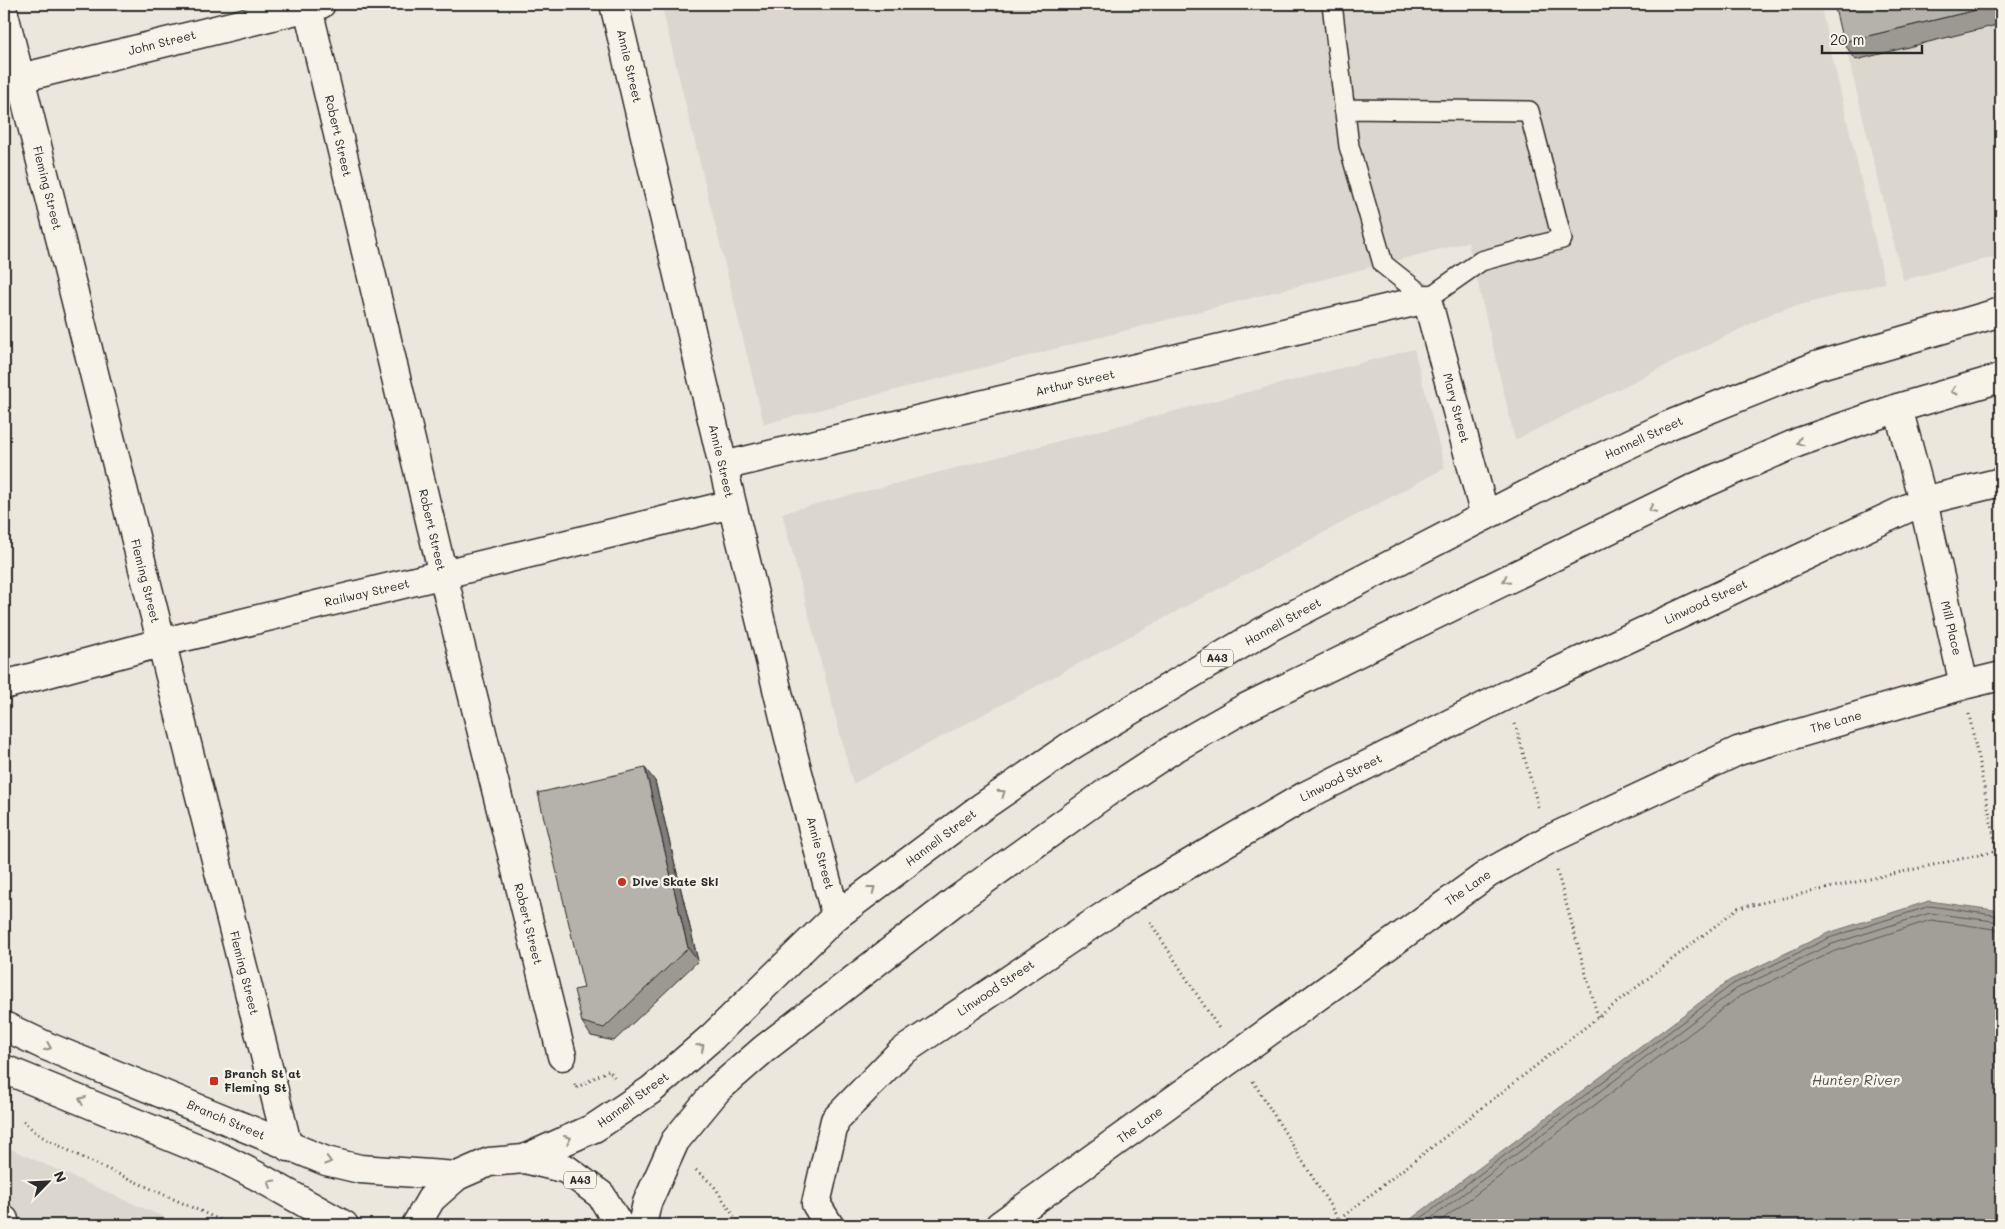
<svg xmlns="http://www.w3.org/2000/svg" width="2005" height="1229" viewBox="0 0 2005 1229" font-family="Mali,sans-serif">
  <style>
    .built { fill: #dbd7ce }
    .water { fill: #a29f98; stroke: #72716c }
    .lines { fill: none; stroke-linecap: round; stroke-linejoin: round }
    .shore { stroke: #5b5957; stroke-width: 1 }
    .lane-casing { stroke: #2b2b2b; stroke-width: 22 }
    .street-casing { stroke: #2b2b2b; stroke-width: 31 }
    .secondary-casing { stroke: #2b2b2b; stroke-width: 31 }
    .highway-casing { stroke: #2b2b2b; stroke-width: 31 }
    .path { stroke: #2b2b2b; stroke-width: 3; stroke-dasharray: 1 4; stroke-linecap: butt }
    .lane { stroke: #f7f3e8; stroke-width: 19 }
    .street { stroke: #f7f3e8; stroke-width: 28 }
    .secondary { stroke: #f7f3e8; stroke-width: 28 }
    .highway { stroke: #f7f3e8; stroke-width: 28 }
    .wall { fill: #9c9993; stroke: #2b2b2b }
    .shaded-wall { fill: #7f7d78; stroke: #2b2b2b }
    .building { fill: #b5b2ab; stroke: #2b2b2b }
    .oneway { stroke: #918f8a }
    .poi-dot { fill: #c8321e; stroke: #f7f3e8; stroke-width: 2 }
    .labels { text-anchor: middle; stroke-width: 5; stroke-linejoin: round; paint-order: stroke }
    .shield { fill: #f7f3e8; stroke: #686764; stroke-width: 1 }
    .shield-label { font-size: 11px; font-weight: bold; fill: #2b2b2b }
    .street-label { font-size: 12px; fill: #2b2b2b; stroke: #f7f3e8 }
    .poi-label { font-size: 12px; font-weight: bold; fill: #2b2b2b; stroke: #f7f3e8; text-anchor: start }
    .water-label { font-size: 14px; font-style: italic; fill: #555451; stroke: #f7f3e8 }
  </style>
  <rect width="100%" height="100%" fill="#ebe7dd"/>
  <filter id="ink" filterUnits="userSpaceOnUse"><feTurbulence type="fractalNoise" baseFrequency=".02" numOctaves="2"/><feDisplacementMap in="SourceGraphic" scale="10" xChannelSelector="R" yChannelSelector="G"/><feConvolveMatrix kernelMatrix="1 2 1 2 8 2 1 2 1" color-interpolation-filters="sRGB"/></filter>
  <g filter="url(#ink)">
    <!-- built -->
    <path class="built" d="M661 4H1820L1885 283 1777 311 1515 440 1468 242 764 424Z
      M1835 4H2001V255L1903 280Z
      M1414 349 1445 468 853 784 782 513Z
      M4 1146 161 1216 182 1225H4Z"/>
    <!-- water -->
    <path class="water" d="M1929 901 2001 911V1225H1403L1730 980 1828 933Z"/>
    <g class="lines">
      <!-- shore -->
      <path class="shore" d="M1412 1225 1733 984 1829 938 1930 906 2001 916
        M1422 1225 1736 989 1832 944 1930 913 2001 922
        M1435 1225 1740 996 1835 951 1931 920 2001 930"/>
      <defs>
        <path id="lane" d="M1332 4 1349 146 1383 264 1427 299 1481 261 1562 239 1529 111 1344 109"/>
        <path id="street" d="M307 4 443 575 562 1056
          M614 4 732 504 793 754 836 916
          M4 14 288 1147
          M4 82 321 4
          M1898 408 1923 501 1964 685
          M723 466 1427 299 1485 516
          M4 685 160 643 732 504
          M4 1220 5 1225
          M829 1225 816 1204 835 1120 900 1053 1134 896 1305 796 1507 695 1923 501 2001 482
          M1000 1225 1489 873 1548 840 1738 751 1964 685 2001 676"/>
        <path id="secondary" d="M4 1026 46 1046 326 1161 360 1169 457 1176
          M4 1069 222 1158 259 1177 344 1225"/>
        <path id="highway" d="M524 1159 594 1128 651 1090 712 1037 836 916 979 809 1069 747 1272 626 1574 470 1667 426 1816 366 2001 312
          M416 1225 431 1199 457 1176 489 1162 524 1159 566 1169 601 1195 619 1225
          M642 1225 647 1203 675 1141 717 1090 764 1049 954 902 1106 793 1173 749 1245 708 1696 487 1799 442 1898 408 2001 378"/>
      </defs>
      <!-- lane casing -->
      <use href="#lane" class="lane-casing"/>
      <!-- street casing -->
      <use href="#street" class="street-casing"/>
      <!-- secondary casing -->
      <use href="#secondary" class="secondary-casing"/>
      <!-- highway casing -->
      <use href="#highway" class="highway-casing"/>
      <!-- path -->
      <path class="path" d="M1969 714 1997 851
        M1515 724 1539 809
        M1557 871 1598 1017
        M1150 922 1220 1030
        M1253 1081 1339 1220
        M574 1084 576 1088 609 1070 614 1077
        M23 1121 39 1135 83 1158 231 1225
        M696 1170 714 1186 740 1225
        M1332 1225 1738 908 2001 850"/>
      <!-- lane -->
      <use href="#lane" class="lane"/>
      <!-- street -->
      <use href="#street" class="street"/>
      <!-- secondary -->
      <use href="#secondary" class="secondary"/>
      <!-- highway -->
      <use href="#highway" class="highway"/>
    </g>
    <!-- wall -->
    <path class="wall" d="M2001 4V24L1856 60 1843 42Z
      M655 781 698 961 614 1041 591 1036 582 1022 584 988Z"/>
    <!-- shaded-wall -->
    <path class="shaded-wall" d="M645 768 655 781 698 961 688 948Z"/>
    <!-- building -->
    <path class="building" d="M1834 4H2001L1843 42Z
      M645 768 688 948 604 1028 582 1022 574 990 584 988 538 793Z"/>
    <!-- one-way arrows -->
    <defs><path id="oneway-chevron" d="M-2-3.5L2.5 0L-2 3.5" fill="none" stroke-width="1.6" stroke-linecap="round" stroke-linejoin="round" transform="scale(1.25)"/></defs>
    <g class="oneway">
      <use href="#oneway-chevron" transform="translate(1954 391) rotate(163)"/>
      <use href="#oneway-chevron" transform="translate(1800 442) rotate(159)"/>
      <use href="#oneway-chevron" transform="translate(1652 509) rotate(154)"/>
      <use href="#oneway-chevron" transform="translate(1506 580) rotate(154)"/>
      <use href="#oneway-chevron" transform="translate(1002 793) rotate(-35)"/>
      <use href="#oneway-chevron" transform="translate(872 889) rotate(-37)"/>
      <use href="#oneway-chevron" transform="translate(48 1047) rotate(23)"/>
      <use href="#oneway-chevron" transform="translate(701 1047) rotate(-41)"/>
      <use href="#oneway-chevron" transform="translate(82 1100) rotate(-157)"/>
      <use href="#oneway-chevron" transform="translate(568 1139) rotate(-24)"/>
      <use href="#oneway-chevron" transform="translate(328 1161) rotate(16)"/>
      <use href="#oneway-chevron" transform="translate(271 1183) rotate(-150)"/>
    </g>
  </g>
  <!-- markers -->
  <g class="poi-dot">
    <circle cx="622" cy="882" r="5"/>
    <rect x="209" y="1076" width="10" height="10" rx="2.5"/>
  </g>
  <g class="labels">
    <!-- shield labels -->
    <g class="shield">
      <rect x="1201" y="649.5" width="32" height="17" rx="4"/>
      <rect x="564" y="1171.5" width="32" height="17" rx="4"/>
    </g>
    <g class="shield-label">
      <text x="1217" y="662">A43</text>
      <text x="580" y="1184">A43</text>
    </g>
    <!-- street labels -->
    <g class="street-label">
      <text transform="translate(162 43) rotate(-14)" y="4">John Street</text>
      <text transform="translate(629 66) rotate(77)" y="4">Annie Street</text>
      <text transform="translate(338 136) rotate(77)" y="4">Robert Street</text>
      <text transform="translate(47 188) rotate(76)" y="4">Fleming Street</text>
      <text transform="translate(1075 383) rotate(-13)" y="4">Arthur Street</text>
      <text transform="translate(1456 408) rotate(75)" y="4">Mary Street</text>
      <text transform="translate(1644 438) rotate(-25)" y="4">Hannell Street</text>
      <text transform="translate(721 461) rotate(77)" y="4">Annie Street</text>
      <text transform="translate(432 530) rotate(77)" y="4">Robert Street</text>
      <text transform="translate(145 581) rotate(76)" y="4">Fleming Street</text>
      <text transform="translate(367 593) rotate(-13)" y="4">Railway Street</text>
      <text transform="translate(1706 602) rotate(-25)" y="4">Linwood Street</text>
      <text transform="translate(1283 622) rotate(-29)" y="4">Hannell Street</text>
      <text transform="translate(1951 628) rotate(77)" y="4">Mill Place</text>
      <text transform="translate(1836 722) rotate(-16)" y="4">The Lane</text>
      <text transform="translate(1341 778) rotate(-27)" y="4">Linwood Street</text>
      <text transform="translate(941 838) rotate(-37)" y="4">Hannell Street</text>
      <text transform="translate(820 853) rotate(75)" y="4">Annie Street</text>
      <text transform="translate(1468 888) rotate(-35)" y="4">The Lane</text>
      <text transform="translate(528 924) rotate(76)" y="4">Robert Street</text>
      <text transform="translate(244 973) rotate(76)" y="4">Fleming Street</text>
      <text transform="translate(996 988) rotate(-34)" y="4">Linwood Street</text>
      <text transform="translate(633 1100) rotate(-36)" y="4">Hannell Street</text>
      <text transform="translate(226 1120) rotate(23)" y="4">Branch Street</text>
      <text transform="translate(1140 1125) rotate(-36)" y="4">The Lane</text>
    </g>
    <!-- poi labels -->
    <g class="poi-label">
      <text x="632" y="886">Dive Skate Ski</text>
      <text x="224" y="1078">Branch St at<tspan x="224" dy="14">Fleming St</tspan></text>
    </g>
    <!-- water labels -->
    <g class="water-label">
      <text x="1856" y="1085">Hunter River</text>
    </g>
  </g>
  <!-- margin -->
  <rect width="2005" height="1229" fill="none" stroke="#f7f3e8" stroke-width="20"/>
  <rect x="10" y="10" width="1985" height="1209" fill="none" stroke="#2b2b2b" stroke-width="2" filter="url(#ink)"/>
  <!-- north arrow -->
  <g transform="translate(48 1182) rotate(66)" stroke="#f7f3e8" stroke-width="4" paint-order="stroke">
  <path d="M0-4L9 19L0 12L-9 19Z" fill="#2b2b2b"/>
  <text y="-8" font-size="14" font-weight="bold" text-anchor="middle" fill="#2b2b2b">N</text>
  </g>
  <!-- scale -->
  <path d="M1822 45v8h100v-8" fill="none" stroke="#2b2b2b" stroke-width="2.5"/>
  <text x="1830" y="45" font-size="15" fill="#2b2b2b" stroke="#f7f3e8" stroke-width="4" paint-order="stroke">20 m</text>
</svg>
